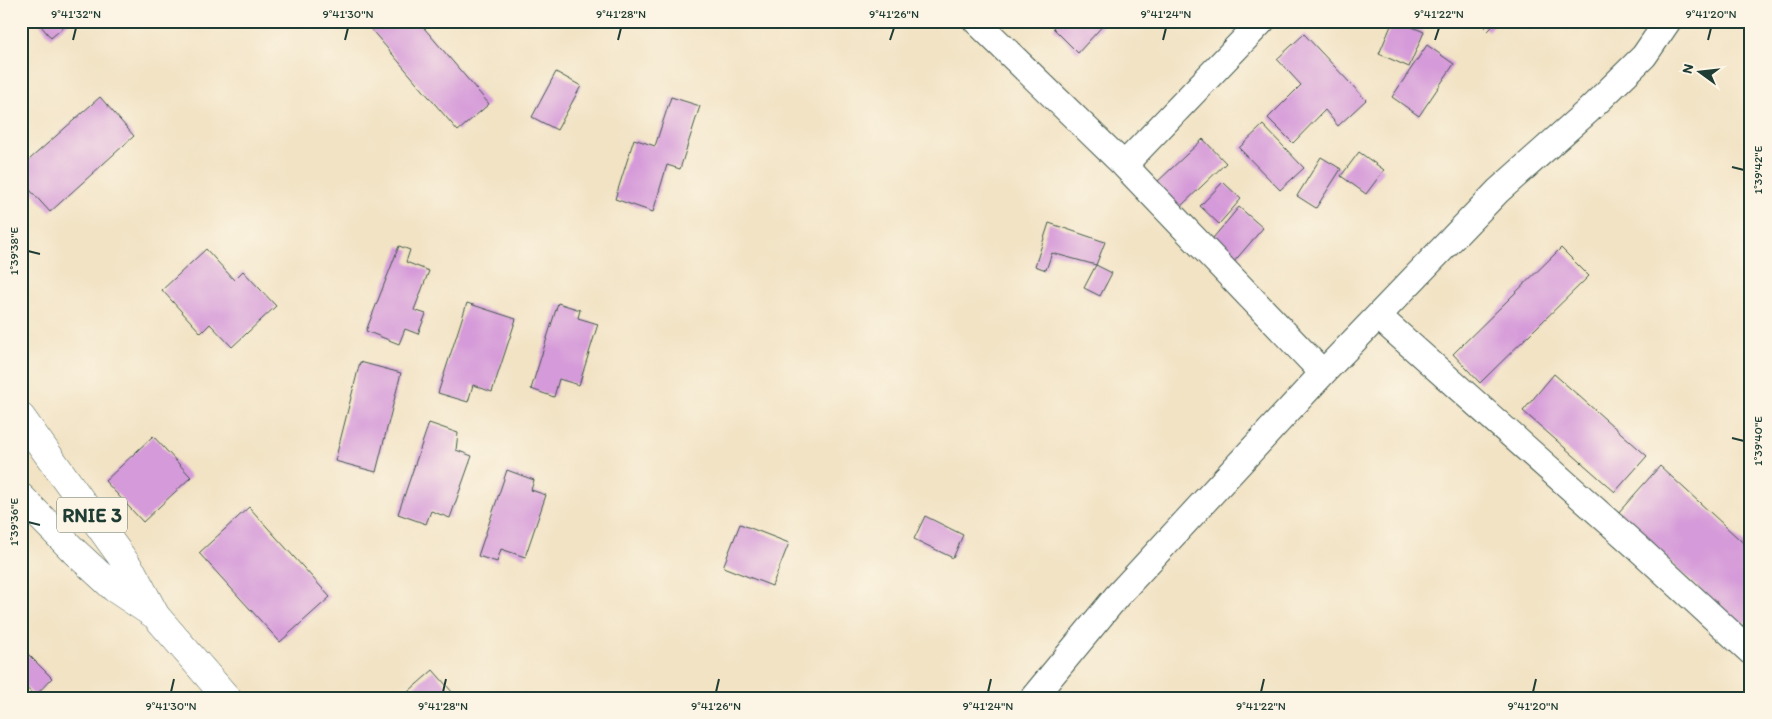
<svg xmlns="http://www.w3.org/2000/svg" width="1772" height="719" viewBox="0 0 1772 719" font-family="Itim,sans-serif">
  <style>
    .building { fill: #d59ad9 }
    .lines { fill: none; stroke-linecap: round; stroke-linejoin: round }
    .minor-casing { stroke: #3f564a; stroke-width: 28 }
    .trunk-casing { stroke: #3f564a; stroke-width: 29 }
    .minor { stroke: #fff; stroke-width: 26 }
    .trunk { stroke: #fff; stroke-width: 28 }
    .ticks { fill: none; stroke: #1f3d34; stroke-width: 2 }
    .labels { text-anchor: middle; stroke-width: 4; stroke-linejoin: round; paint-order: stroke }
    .shield { fill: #fcf5e5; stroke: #617469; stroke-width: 1 }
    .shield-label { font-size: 20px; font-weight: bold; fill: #1f3d34 }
    .neatline { fill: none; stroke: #1f3d34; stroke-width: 2 }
    .ticks-label { font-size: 12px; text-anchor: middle; fill: #1f3d34 }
  </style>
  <rect width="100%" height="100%" fill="#fcf5e5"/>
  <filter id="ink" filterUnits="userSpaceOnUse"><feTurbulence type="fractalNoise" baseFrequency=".02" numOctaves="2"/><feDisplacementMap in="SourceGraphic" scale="10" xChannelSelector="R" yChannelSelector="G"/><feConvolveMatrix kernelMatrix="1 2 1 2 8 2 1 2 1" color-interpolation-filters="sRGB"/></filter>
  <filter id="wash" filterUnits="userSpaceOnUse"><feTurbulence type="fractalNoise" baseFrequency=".0096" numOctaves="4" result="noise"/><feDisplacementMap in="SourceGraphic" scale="20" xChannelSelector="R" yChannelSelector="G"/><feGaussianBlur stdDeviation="1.12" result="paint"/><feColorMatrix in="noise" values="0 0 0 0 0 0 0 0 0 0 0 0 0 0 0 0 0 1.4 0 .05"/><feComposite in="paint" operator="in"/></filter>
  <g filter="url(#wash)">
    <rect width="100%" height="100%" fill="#f2e3c5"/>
    <g id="blocks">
      <!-- building -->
      <path class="building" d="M37 21H71L51 38Z
        M364 21H418L489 104 458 131Z
        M1059 21H1107L1078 53 1053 28Z
        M1393 21H1398L1424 32 1409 67 1379 54Z
        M1478 21H1498L1488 31Z
        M1304 34 1366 100 1338 126 1325 110 1293 143 1268 118 1301 85 1277 59Z
        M1427 45 1454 64 1419 116 1392 97Z
        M556 72 581 86 557 130 532 117Z
        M100 97 134 136 50 212 21 180V167Z
        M671 97 700 106 680 169 667 165 653 212 615 199 634 139 655 146Z
        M1263 125 1304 168 1280 190 1239 148Z
        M1203 139 1226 163 1179 208 1156 183Z
        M1359 152 1384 170 1366 194 1341 176Z
        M1321 157 1341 169 1316 208 1297 196Z
        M1223 182 1241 199 1219 224 1200 206Z
        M1239 207 1263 228 1232 264 1208 244Z
        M1049 223 1105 242 1096 265 1052 253 1046 270 1035 266Z
        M399 246 410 250 406 262 429 271 414 310 426 314 418 334 405 329 399 344 366 331Z
        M1561 248 1589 276 1480 383 1453 354Z
        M206 249 234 280 243 271 276 306 232 347 210 324 201 333 162 290Z
        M1096 265 1112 273 1100 296 1084 288Z
        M467 303 516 319 492 392 473 385 468 402 438 393Z
        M558 303 580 310 578 318 598 324 579 385 559 379 554 397 531 389Z
        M360 362 401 373 376 472 335 461Z
        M1554 374 1647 456 1615 492 1523 411Z
        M429 423 458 433 456 450 472 456 450 518 431 511 426 524 398 514Z
        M153 436 191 477 143 522 105 481Z
        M1660 466 1751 550V617L1741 627 1618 513Z
        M507 470 534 480 531 490 546 495 525 557 501 549 497 562 478 556Z
        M249 507 330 597 280 642 199 553Z
        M925 516 963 535 953 558 914 539Z
        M740 524 789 543 772 586 723 567Z
        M26 652 52 678 35 696 21 683V658Z
        M433 670 453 693 447 698H401Z"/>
    </g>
  </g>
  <g filter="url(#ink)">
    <use href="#blocks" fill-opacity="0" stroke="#3f564a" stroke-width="1"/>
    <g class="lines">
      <defs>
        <path id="minor" d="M976 21 1124 165 1323 373
          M1124 165 1262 21
          M1378 316 1638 548 1751 652
          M1033 698 1117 596 1323 373 1498 191 1589 110 1644 56 1668 21"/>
        <path id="trunk" d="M21 417 133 573 156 616 227 698
          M21 497 75 552 114 588 153 614"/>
      </defs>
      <!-- minor casing -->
      <use href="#minor" class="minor-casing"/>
      <!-- trunk casing -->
      <use href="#trunk" class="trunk-casing"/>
      <!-- minor -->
      <use href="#minor" class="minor"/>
      <!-- trunk -->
      <use href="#trunk" class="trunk"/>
    </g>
  </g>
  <!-- ticks -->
  <path class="ticks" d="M73 40 76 28M345 40 348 28M618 40 621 28M890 40 894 28M1163 40 1166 28M1435 40 1439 28M1708 40 1711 28M1732 167 1744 170M28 251 40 254M1732 438 1744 441M28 522 40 525M171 692 174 679M443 692 446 679M716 692 719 679M988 692 991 679M1261 692 1264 679M1533 692 1536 679"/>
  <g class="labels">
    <!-- shield labels -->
    <rect class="shield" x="57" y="497.5" width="70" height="35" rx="4"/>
    <g class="shield-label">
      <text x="92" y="522">RNIE 3</text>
    </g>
  </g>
  <!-- margin -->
  <rect width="1772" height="719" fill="none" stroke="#fcf5e5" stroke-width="55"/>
  <!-- north arrow -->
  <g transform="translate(1700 72) rotate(285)" stroke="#fcf5e5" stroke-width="4" paint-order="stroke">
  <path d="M0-4L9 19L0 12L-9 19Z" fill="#1f3d34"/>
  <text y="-8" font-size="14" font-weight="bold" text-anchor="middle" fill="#1f3d34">N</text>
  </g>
  <rect x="28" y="28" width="1716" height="664" class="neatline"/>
  <g class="ticks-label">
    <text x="76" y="18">9°41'32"N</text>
    <text x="348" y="18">9°41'30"N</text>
    <text x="621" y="18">9°41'28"N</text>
    <text x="894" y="18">9°41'26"N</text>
    <text x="1166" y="18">9°41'24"N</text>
    <text x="1439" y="18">9°41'22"N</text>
    <text x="1711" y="18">9°41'20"N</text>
    <text transform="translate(1758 170) rotate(-90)" y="4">1°39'42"E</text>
    <text transform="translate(14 251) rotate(-90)" y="4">1°39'38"E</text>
    <text transform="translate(1758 441) rotate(-90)" y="4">1°39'40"E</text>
    <text transform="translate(14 522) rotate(-90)" y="4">1°39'36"E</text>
    <text x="171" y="710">9°41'30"N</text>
    <text x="443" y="710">9°41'28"N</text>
    <text x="716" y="710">9°41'26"N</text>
    <text x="988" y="710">9°41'24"N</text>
    <text x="1261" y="710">9°41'22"N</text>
    <text x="1533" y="710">9°41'20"N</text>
  </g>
</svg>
